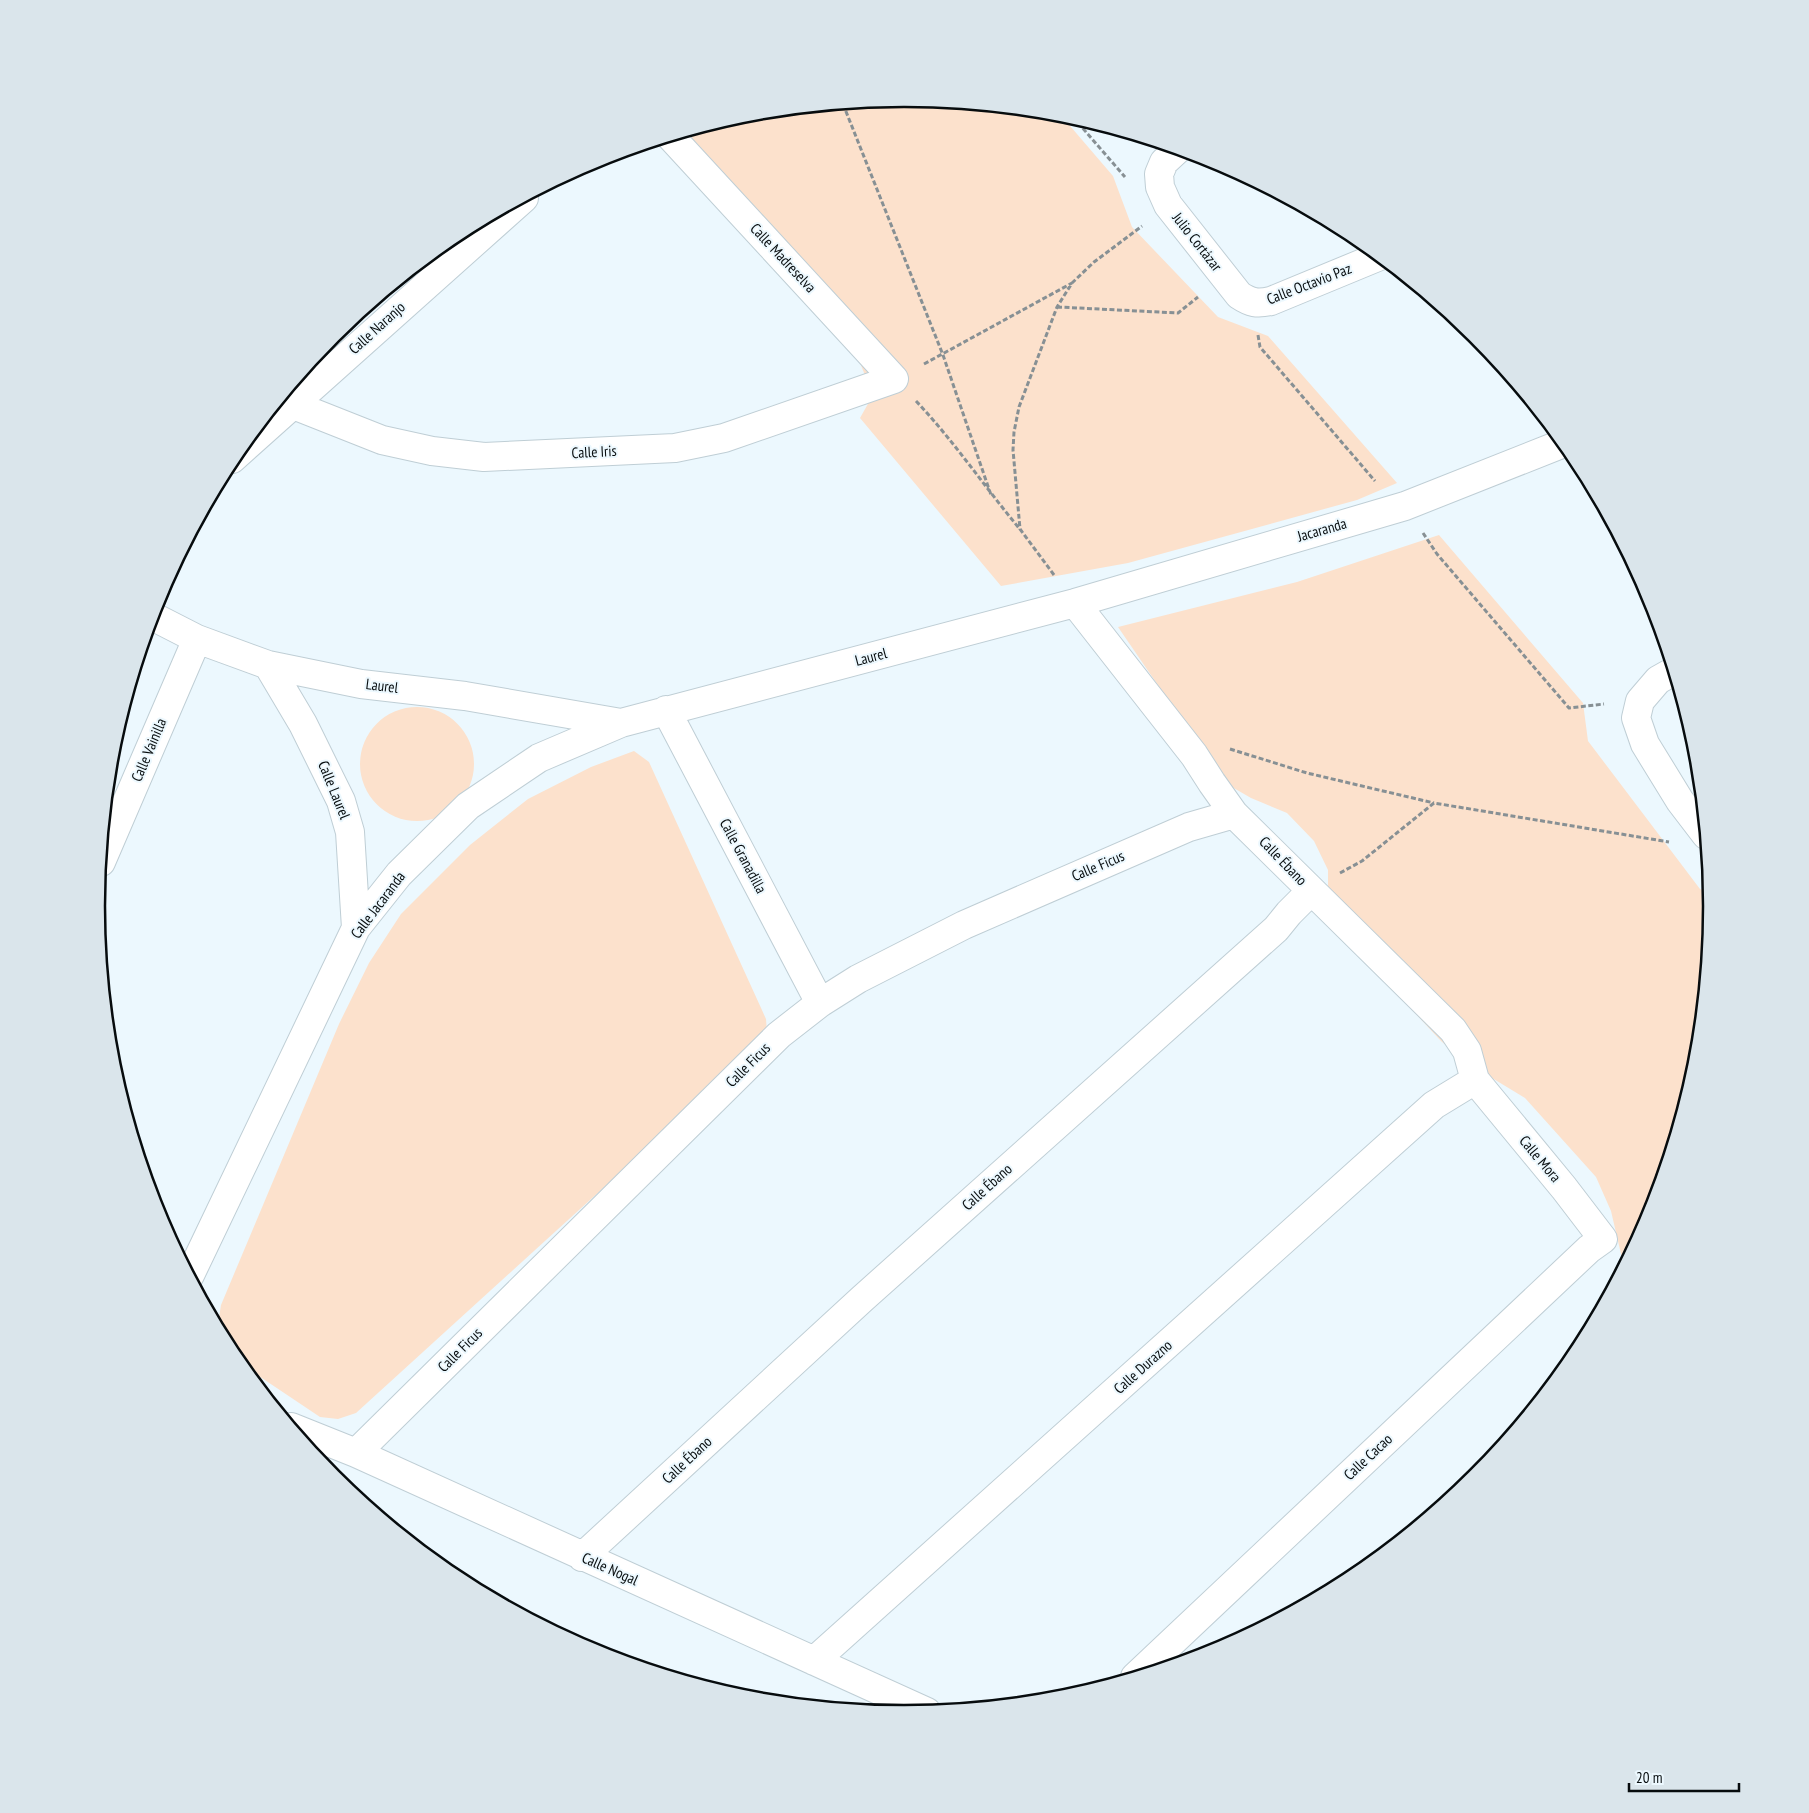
<svg xmlns="http://www.w3.org/2000/svg" width="1809" height="1813" viewBox="0 0 1809 1813" font-family="'PT Sans Narrow',sans-serif">
  <style>
    .green { fill: #fce1cc }
    .lines { fill: none; stroke-linecap: round; stroke-linejoin: round }
    .minor-casing { stroke: #bfced5; stroke-width: 30 }
    .path { stroke: #879094; stroke-width: 3; stroke-dasharray: 5 2.5; stroke-linecap: butt }
    .minor { stroke: #fff; stroke-width: 28 }
    .labels { text-anchor: middle; stroke-width: 4; stroke-linejoin: round; paint-order: stroke }
    .street-label { font-size: 15px; fill: #070c0e; stroke: #ecf8fe }
    .rim { fill: none; stroke: #070c0e; stroke-width: 2.5 }
  </style>
  <rect width="100%" height="100%" fill="#ecf8fe"/>
  <!-- green -->
  <path class="green" d="M905 98 1059 113 1113 176 1132 227 1218 317 1268 336 1397 483 1357 500 1128 563 1001 586 860 418 873 395 856 353 683 133 747 114Z
    M1439 535 1583 703 1588 741 1700 889 1712 896 1713 907 1697 1064 1651 1216 1624 1267 1611 1211 1596 1177 1525 1098 1464 1061 1441 1041 1324 915 1328 893V870L1314 841 1287 813 1251 798 1225 783 1118 627 1297 582Z
    M360 764a57 57 0 1 1 114 0a57 57 0 1 1-114 0Z
    M634 751 649 762 766 1019 767 1033 757 1048 356 1413 338 1419 320 1417 244 1366 227 1344 218 1324 221 1305 339 1024 369 963 401 914 470 845 528 799 591 767Z"/>
  <g class="lines">
    <defs>
      <path id="minor" d="M1178 149 1164 162 1159 174 1160 187 1168 205 1239 295C1251 303 1257 304 1271 301L1380 256
        M291 404 382 440 432 451 484 457 675 448 724 438 894 379 671 137
        M232 459 524 198
        M1075 603 1194 755 1212 783 1234 814 1453 1030 1467 1051 1475 1080 1564 1188 1603 1239 1589 1249 1135 1677
        M152 616 197 639 268 665 361 684 465 696 621 723
        M268 665 303 724 341 801 350 832 356 928
        M1674 671 1658 680 1640 701 1636 718 1645 744 1680 801 1706 835
        M666 710 820 1003
        M101 862 197 639
        M190 1275 356 928 399 874 468 806 539 758 621 723 1075 603 1405 506 1564 443
        M291 1427 356 1453 927 1712
        M356 1453 779 1035 820 1003 858 979 964 925 1189 827 1234 814
        M582 1557 862 1299 1276 929 1289 913 1311 891
        M814 1661 1434 1105 1475 1080"/>
    </defs>
    <!-- minor casing -->
    <use href="#minor" class="minor-casing"/>
    <!-- path -->
    <path class="path" d="M843 104 943 355 991 495
      M1073 117 1125 177
      M1057 307 1178 313 1198 297
      M1258 335 1260 347 1375 481
      M924 364 1072 283
      M916 401C953 440 984 486 1019 528
      M1423 533 1437 554 1569 708 1604 704
      M1054 575 1020 529 1013 450 1014 432 1019 407 1057 307 1072 283 1094 262 1142 226
      M1230 749 1307 773 1434 803
      M1340 873 1362 861 1434 803 1669 842
      M1634 1232 1643 1231"/>
    <!-- minor -->
    <use href="#minor" class="minor"/>
  </g>
  <g class="labels">
    <!-- street labels -->
    <g class="street-label">
      <text transform="translate(1197 242) rotate(52)" y="5">Julio Cortázar</text>
      <text transform="translate(783 258) rotate(47)" y="5">Calle Madreselva</text>
      <text transform="translate(1309 284) rotate(-21)" y="5">Calle Octavio Paz</text>
      <text transform="translate(377 328) rotate(-42)" y="5">Calle Naranjo</text>
      <text transform="translate(594 452) rotate(-3)" y="5">Calle Iris</text>
      <text transform="translate(1322 530) rotate(-16)" y="5">Jacaranda</text>
      <text transform="translate(871 657) rotate(-15)" y="5">Laurel</text>
      <text transform="translate(382 686) rotate(7)" y="5">Laurel</text>
      <text transform="translate(149 750) rotate(-67)" y="5">Calle Vainilla</text>
      <text transform="translate(334 790) rotate(68)" y="5">Calle Laurel</text>
      <text transform="translate(743 856) rotate(62)" y="5">Calle Granadilla</text>
      <text transform="translate(1283 861) rotate(46)" y="5">Calle Ébano</text>
      <text transform="translate(1098 866) rotate(-23)" y="5">Calle Ficus</text>
      <text transform="translate(378 905) rotate(-53)" y="5">Calle Jacaranda</text>
      <text transform="translate(748 1065) rotate(-45)" y="5">Calle Ficus</text>
      <text transform="translate(1540 1159) rotate(50)" y="5">Calle Mora</text>
      <text transform="translate(987 1187) rotate(-42)" y="5">Calle Ébano</text>
      <text transform="translate(460 1350) rotate(-45)" y="5">Calle Ficus</text>
      <text transform="translate(1143 1367) rotate(-42)" y="5">Calle Durazno</text>
      <text transform="translate(1368 1457) rotate(-43)" y="5">Calle Cacao</text>
      <text transform="translate(687 1460) rotate(-43)" y="5">Calle Ébano</text>
      <text transform="translate(610 1569) rotate(24)" y="5">Calle Nogal</text>
    </g>
  </g>
  <!-- crop -->
  <path d="M0 0H1809V1813H0ZM105 906a799 799 0 1 1 1598 0a799 799 0 1 1-1598 0Z" fill="#dae5eb" fill-rule="evenodd"/>
  <path class="rim" d="M105 906a799 799 0 1 1 1598 0a799 799 0 1 1-1598 0Z"/>
  <!-- scale -->
  <path d="M1629 1783v8h110v-8" fill="none" stroke="#070c0e" stroke-width="2.5"/>
  <text x="1636" y="1783" font-size="15" fill="#070c0e" stroke="#ecf8fe" stroke-width="4" paint-order="stroke">20 m</text>
</svg>
